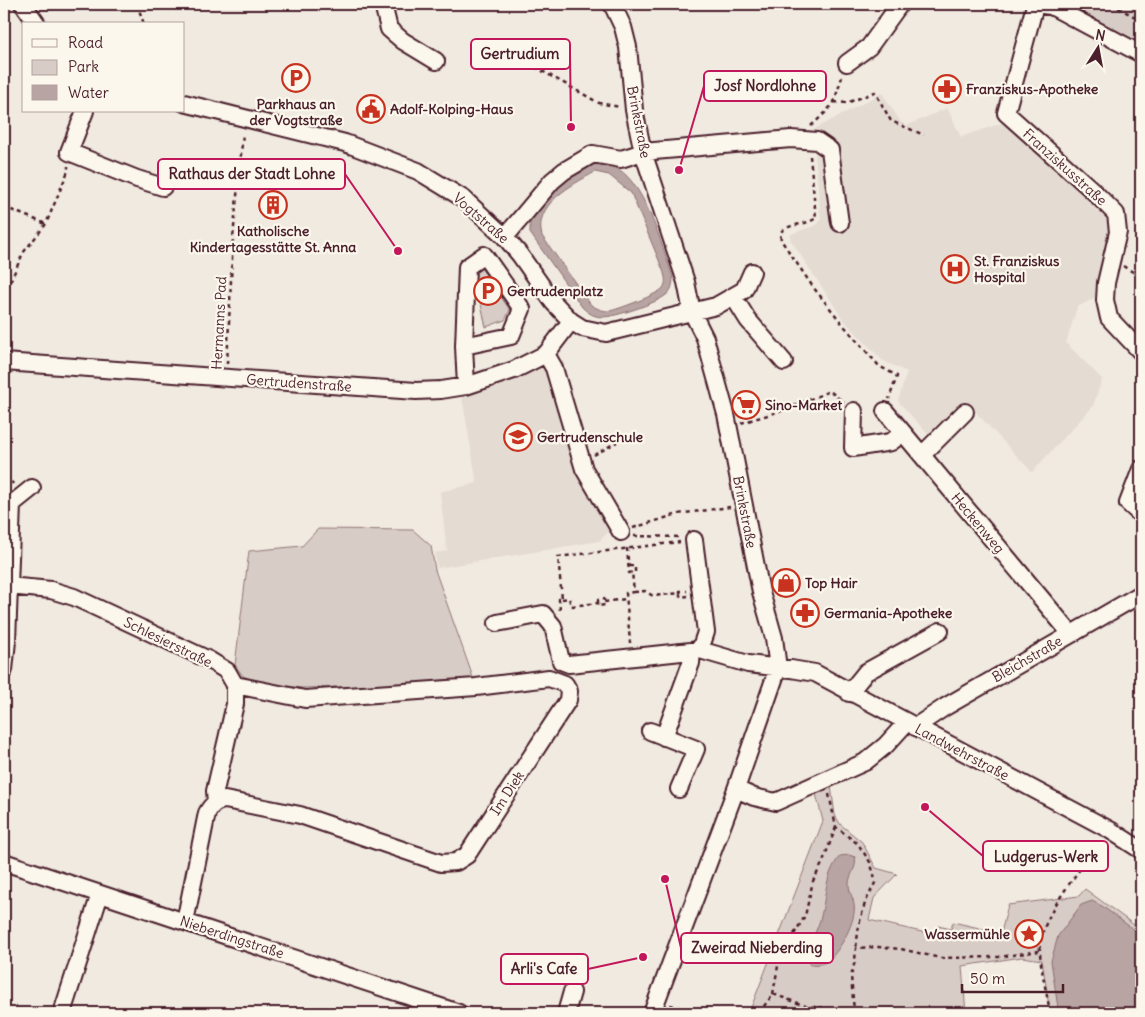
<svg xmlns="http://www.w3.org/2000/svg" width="1145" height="1017" viewBox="0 0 1145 1017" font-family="Delius,sans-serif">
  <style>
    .built { fill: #e4dbd2 }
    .green { fill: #d8ccc6; stroke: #917678 }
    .water { fill: #b8a4a2; stroke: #8c6f72; fill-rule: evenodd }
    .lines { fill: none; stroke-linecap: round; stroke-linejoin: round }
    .minor-casing { stroke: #4a1f2b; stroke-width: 20 }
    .path { stroke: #4a1f2b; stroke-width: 2.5; stroke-dasharray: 4 4; stroke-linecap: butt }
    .minor { stroke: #fbf7ec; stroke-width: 16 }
    .labels { text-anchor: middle; stroke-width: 4.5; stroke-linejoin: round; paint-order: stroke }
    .poi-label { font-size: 14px; font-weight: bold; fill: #4a1f2b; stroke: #fbf7ec; text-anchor: start }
    .street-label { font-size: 14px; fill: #4a1f2b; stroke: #fbf7ec }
    .leader { fill: none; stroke: #c2185b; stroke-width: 2 }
    .callout-dot { fill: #c2185b; stroke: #fbf7ec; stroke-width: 2 }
    .callout { fill: #fbf7ec; stroke: #c2185b; stroke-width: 2 }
    .callout-label { font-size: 15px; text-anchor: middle; font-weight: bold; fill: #4a1f2b }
  </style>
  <rect width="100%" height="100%" fill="#f0eae0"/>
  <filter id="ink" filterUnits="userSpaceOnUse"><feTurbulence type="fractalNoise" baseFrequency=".02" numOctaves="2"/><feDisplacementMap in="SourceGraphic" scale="10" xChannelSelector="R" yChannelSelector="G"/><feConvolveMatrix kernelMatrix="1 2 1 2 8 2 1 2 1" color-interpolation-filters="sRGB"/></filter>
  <g filter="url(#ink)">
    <!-- built -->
    <path class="built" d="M882 93 904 127 947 108 961 137 1002 123 1047 155 1111 217 1110 233 1095 298 1077 307 1066 343 1102 379 1093 406 1032 472 969 405 956 407 928 434 898 401 907 372 882 360 843 319 790 239 791 234 817 225 821 220 813 130Z
      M545 367 583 484 610 522 611 529 599 541 437 568 435 553 447 551 440 492 477 483 461 391Z"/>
    <!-- green -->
    <path class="green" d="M1067 4H1141V44Z
      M481 268 510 310 505 320 486 327 474 272Z
      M318 529 413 530 431 546 435 570 475 683 301 688 261 683 243 676 235 665 249 551 302 546Z
      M831 786 835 815 840 824 862 842 876 868 897 874 874 898 869 920 935 935 938 926 951 929 953 922 1001 933 1008 905 1079 896 1085 889 1141 930V1013H1050L1042 960 1022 957 962 966 966 1013H749L823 821 816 794Z"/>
    <!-- water -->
    <path class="water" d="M593 163C599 164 606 164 612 166 644 177 662 247 673 277 673 283 672 291 666 295 657 303 615 317 603 317 594 317 588 313 582 307L530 233V221L539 208 561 183ZM595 172 609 175 631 193 663 270C665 277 667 282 663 288 659 294 617 310 609 311 602 311 596 308 591 305L542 236C533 204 572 185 595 172Z
      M849 855 855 857C858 868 848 875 849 886 849 892 854 899 854 905 857 920 840 950 829 960 824 964 817 965 810 965L806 959C807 947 815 935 819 923 827 899 823 877 840 856Z
      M1092 901 1102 906 1141 935V1013H1062L1058 1008 1051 961 1058 936 1081 905Z"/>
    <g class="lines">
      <defs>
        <path id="minor" d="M23 4 37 24
          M383 4 389 29 403 41 436 61
          M612 4 623 27 628 47 634 110 643 152 686 282 692 312 705 338 726 414 761 592 774 638 778 668 736 789 652 1013
          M1034 4 1051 6 1141 54
          M1035 5 1006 113 1091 189 1116 214 1118 232 1106 283 1105 300 1109 318 1141 352
          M847 63 869 47 900 4
          M184 103 345 143 418 171 464 199 505 237 520 255 553 302 571 321 582 328 606 333 716 306 744 290 752 272
          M85 111 69 152 137 179 163 187
          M505 237 552 181 564 171 593 154 621 159 643 152 791 139 817 141 830 150 840 223
          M733 296 748 320 784 362
          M464 346 511 336 522 309 484 255 467 267 464 346 466 386
          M546 354 554 368 584 469 621 532
          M4 362 416 391 441 390 466 386 514 370 546 354 571 321
          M854 411 853 448 891 442 903 433
          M885 411 1071 634
          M922 455 965 412
          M1141 469 1128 503 1141 515
          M694 540 706 632 700 650
          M8 586 51 590 74 597 209 660 227 671 235 685V704L215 791 216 802
          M497 623 543 614 553 626 561 661 569 664 700 650 748 664 791 669 815 673 1110 830 1141 850
          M4 670 7 641 12 504 32 488
          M849 693 866 672 940 631
          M915 727 945 707 1141 594
          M650 731 696 749 679 789
          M664 737 691 663 692 651
          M736 789 754 797 776 802 865 762 886 745 906 723
          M4 862 459 1013
          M185 922 207 813C212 804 215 802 225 800L300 815 441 863 456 862 467 855 568 700 569 691 565 684 549 678 476 687 305 699 235 685
          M62 1013 100 894
          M566 1013 572 992"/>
      </defs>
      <!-- minor casing -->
      <use href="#minor" class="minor-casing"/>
      <!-- path -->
      <path class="path" d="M137 4 144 24
        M1111 4 1141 20
        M535 67 599 103 620 107
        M834 102 847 103 875 92 891 121 924 135
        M811 126 826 112 834 102 842 77
        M810 156 816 218C805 226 788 223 780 233L781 240 813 287 845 327 879 366 897 376 889 399
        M4 207 46 224
        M1123 266 1141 277
        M4 296 23 253 46 224 68 171V166
        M227 364 233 238 243 133
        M741 423 781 411 830 391 844 403
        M594 455 617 442
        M4 480 11 481 13 484
        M633 528 678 514 730 507
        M634 536 681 537
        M627 548 629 573 632 572 634 592 626 593 630 643
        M629 566H635V572H632
        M634 592 645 591 653 596 680 593V597L688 596
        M680 593V591H687
        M562 599 569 598 571 606 598 603V606L605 605 604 602 626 599
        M598 603V600L604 599V601
        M560 610 559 599H562L558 557 680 542
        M829 794 836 827 858 844 870 862 874 874 875 883 865 903 859 925 856 948
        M773 994 778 966 784 951 805 916 813 881 822 864 836 827
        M670 1005 706 1013
        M759 1013 773 994 806 1006 854 1011 851 976 855 961 856 948 878 947 901 949 940 958 999 957 1039 951
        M1050 1013C1047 993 1041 972 1040 952 1037 919 1082 868 1101 841"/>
      <!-- minor -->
      <use href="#minor" class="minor"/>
    </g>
  </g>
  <!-- icons -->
  <defs>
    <symbol id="parking-ring" viewBox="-11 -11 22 22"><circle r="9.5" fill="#fbf7ec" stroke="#c8321e" stroke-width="1.5"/><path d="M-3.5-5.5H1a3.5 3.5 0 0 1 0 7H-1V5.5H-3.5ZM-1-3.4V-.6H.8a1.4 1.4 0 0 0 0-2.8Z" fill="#c8321e"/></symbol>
    <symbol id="pharmacy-ring" viewBox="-11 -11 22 22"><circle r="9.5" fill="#fbf7ec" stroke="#c8321e" stroke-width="1.5"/><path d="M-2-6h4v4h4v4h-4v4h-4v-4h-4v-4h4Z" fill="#c8321e"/></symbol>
    <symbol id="civic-ring" viewBox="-11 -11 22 22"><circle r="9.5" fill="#fbf7ec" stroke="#c8321e" stroke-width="1.5"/><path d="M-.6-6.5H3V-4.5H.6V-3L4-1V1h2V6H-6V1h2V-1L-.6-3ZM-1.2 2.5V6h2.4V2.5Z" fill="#c8321e"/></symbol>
    <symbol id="building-ring" viewBox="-11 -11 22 22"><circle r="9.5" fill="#fbf7ec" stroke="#c8321e" stroke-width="1.5"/><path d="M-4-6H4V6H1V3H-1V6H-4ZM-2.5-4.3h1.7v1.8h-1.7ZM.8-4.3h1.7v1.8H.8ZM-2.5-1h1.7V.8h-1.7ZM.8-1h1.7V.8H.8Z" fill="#c8321e"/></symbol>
    <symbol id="hospital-ring" viewBox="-11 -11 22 22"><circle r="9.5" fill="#fbf7ec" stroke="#c8321e" stroke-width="1.5"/><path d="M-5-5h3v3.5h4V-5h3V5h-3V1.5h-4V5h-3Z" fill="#c8321e"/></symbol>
    <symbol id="supermarket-ring" viewBox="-11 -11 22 22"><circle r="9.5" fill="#fbf7ec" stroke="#c8321e" stroke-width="1.5"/><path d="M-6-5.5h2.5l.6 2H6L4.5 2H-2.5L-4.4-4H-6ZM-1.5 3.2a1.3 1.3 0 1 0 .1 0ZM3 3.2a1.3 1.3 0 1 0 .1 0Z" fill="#c8321e"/></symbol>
    <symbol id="school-ring" viewBox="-11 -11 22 22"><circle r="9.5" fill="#fbf7ec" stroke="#c8321e" stroke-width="1.5"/><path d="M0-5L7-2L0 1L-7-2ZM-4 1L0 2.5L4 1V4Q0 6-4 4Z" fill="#c8321e"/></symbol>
    <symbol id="shop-ring" viewBox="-11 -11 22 22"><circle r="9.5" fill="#fbf7ec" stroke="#c8321e" stroke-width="1.5"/><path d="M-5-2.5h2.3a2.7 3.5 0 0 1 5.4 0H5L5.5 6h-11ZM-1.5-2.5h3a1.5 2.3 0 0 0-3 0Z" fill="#c8321e"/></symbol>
    <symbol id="sight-ring" viewBox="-11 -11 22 22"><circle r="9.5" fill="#fbf7ec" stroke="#c8321e" stroke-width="1.5"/><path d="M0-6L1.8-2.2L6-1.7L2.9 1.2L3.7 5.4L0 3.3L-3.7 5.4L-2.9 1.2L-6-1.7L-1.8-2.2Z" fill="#c8321e"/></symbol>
  </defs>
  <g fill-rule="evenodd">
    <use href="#parking-ring" x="280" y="62" width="32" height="32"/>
    <use href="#pharmacy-ring" x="931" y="73" width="32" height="32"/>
    <use href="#civic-ring" x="355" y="93" width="32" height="32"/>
    <use href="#building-ring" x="257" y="189" width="32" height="32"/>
    <use href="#hospital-ring" x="939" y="253" width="32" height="32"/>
    <use href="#parking-ring" x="472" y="275" width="32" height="32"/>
    <use href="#supermarket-ring" x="730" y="389" width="32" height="32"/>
    <use href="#school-ring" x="502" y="421" width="32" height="32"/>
    <use href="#shop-ring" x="770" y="567" width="32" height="32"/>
    <use href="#pharmacy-ring" x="789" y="597" width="32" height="32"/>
    <use href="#sight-ring" x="1013" y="918" width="32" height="32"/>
  </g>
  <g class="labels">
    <!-- poi labels -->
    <g class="poi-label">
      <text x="966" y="94">Franziskus-Apotheke</text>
      <text x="296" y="109" text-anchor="middle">Parkhaus an<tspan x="296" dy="16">der Vogtstraße</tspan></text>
      <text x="390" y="114">Adolf-Kolping-Haus</text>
      <text x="273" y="236" text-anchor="middle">Katholische<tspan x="273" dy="16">Kindertagesstätte St. Anna</tspan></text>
      <text x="974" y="266">St. Franziskus<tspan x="974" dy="16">Hospital</tspan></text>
      <text x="507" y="296">Gertrudenplatz</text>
      <text x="765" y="410">Sino-Market</text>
      <text x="537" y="442">Gertrudenschule</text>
      <text x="805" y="588">Top Hair</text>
      <text x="824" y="618">Germania-Apotheke</text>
      <text x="1010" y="939" text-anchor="end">Wassermühle</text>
    </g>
    <!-- street labels -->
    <g class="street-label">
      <text transform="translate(639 122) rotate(79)" y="5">Brinkstraße</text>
      <text transform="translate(1065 167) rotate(42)" y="5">Franziskusstraße</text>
      <text transform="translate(481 218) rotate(41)" y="5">Vogtstraße</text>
      <text transform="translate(219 323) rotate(-87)" y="5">Hermanns Pad</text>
      <text transform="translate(299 383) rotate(4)" y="5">Gertrudenstraße</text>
      <text transform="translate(745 512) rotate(79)" y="5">Brinkstraße</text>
      <text transform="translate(978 523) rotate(50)" y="5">Heckenweg</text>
      <text transform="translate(168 642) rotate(26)" y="5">Schlesierstraße</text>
      <text transform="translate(1027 659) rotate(-30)" y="5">Bleichstraße</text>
      <text transform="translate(962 752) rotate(28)" y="5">Landwehrstraße</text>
      <text transform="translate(507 793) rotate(-57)" y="5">Im Diek</text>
      <text transform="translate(232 937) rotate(18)" y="5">Nieberdingstraße</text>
    </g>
  </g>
  <!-- callouts -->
  <path class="leader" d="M571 127L570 54M679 170L704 86M398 251L345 174M925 807L983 856M665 879L681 948M643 957L588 969"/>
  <g class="callout-dot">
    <circle cx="571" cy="127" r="5"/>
    <circle cx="679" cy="170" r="5"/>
    <circle cx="398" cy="251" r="5"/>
    <circle cx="925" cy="807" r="5"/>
    <circle cx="665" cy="879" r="5"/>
    <circle cx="643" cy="957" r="5"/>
  </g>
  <g class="callout">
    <rect x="471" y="39" width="99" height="30" rx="5"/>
    <rect x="704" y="71" width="122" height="30" rx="5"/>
    <rect x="158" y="159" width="187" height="30" rx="5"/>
    <rect x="983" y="841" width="125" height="30" rx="5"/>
    <rect x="681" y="933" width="152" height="30" rx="5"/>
    <rect x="501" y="954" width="87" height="30" rx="5"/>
  </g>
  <g class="callout-label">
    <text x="520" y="59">Gertrudium</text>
    <text x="765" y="91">Josf Nordlohne</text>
    <text x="252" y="179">Rathaus der Stadt Lohne</text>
    <text x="1046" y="862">Ludgerus-Werk</text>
    <text x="757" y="953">Zweirad Nieberding</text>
    <text x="544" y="974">Arli's Cafe</text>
  </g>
  <!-- margin -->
  <rect width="1145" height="1017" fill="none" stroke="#fbf7ec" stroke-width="20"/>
  <rect x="10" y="10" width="1125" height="997" fill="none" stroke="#4a1f2b" stroke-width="2" filter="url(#ink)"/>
  <!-- legend -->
  <rect x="22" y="22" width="162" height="90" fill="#fbf7ec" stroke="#b4a19f"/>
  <rect x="32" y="39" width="25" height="8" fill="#fbf7ec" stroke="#b4a19f"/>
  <text x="68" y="48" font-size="15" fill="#4a1f2b">Road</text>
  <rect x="32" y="60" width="25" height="15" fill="#d8ccc6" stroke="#b4a19f"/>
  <text x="68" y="72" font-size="15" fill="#4a1f2b">Park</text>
  <rect x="32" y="85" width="25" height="15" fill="#b8a4a2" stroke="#b4a19f"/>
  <text x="68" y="98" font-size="15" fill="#4a1f2b">Water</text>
  <!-- north arrow -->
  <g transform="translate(1098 48) rotate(11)" stroke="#fbf7ec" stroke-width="4" paint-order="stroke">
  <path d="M0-4L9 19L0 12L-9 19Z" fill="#4a1f2b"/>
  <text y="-8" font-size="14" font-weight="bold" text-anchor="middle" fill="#4a1f2b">N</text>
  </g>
  <!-- scale -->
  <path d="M962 984v8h101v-8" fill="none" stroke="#4a1f2b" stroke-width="2.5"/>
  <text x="970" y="984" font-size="15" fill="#4a1f2b" stroke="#fbf7ec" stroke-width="4" paint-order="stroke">50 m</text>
</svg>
